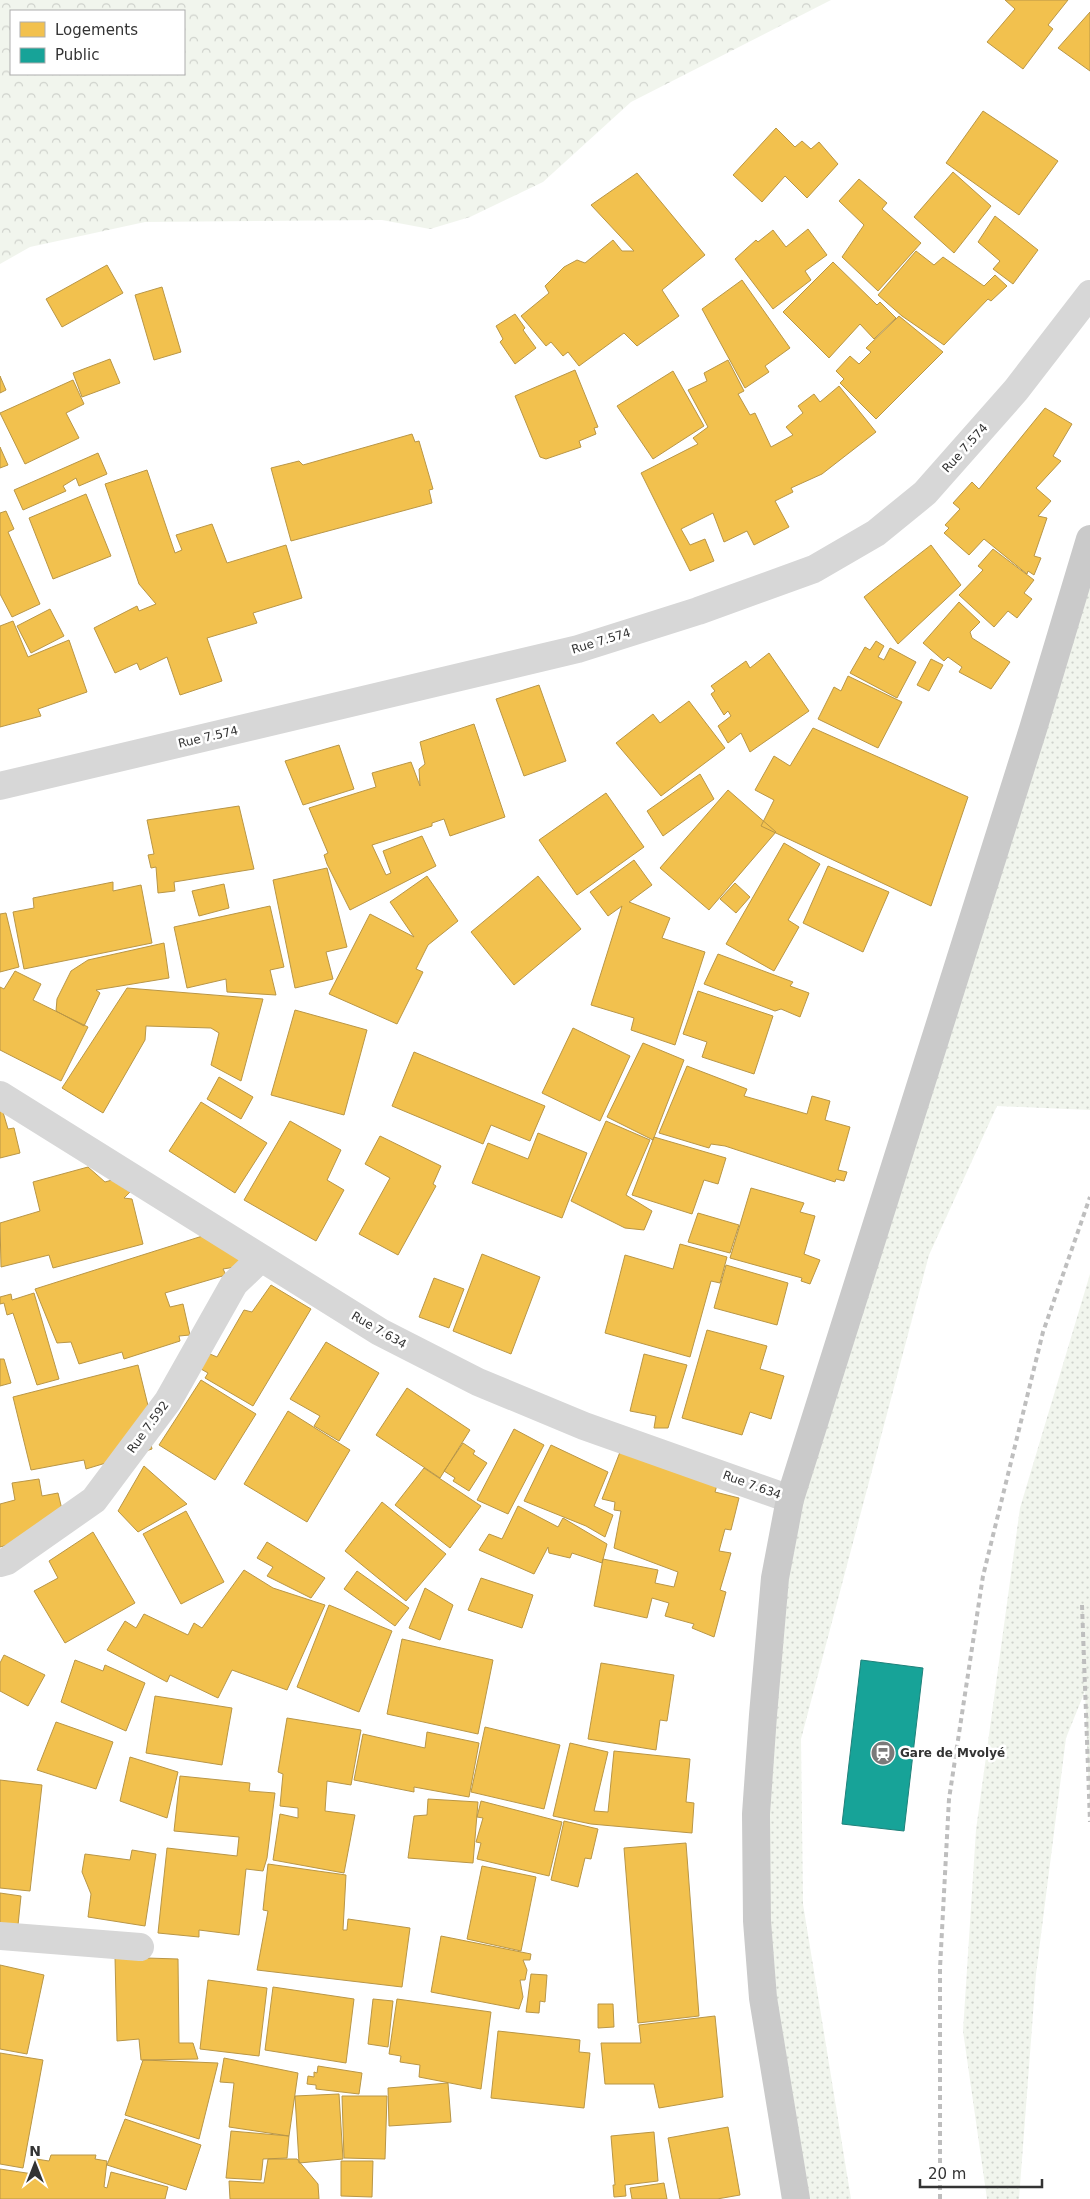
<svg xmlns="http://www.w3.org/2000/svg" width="1090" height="2199" viewBox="0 0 1090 2199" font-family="'DejaVu Sans',sans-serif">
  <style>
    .grass { fill: url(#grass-dots) }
    .forest { fill: url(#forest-crowns); fill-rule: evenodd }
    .homes { fill: #f2c14e; stroke: #b99646 }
    .public { fill: #17a398; stroke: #1f817a }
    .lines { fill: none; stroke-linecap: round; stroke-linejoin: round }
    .minor { stroke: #d7d7d7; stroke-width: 28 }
    .major { stroke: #cacaca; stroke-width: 28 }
    .rail { stroke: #bebebe; stroke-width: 4; stroke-dasharray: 5 4; stroke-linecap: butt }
    .labels { text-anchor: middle; stroke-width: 5; stroke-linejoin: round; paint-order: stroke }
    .street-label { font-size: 12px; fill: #333; stroke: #fff }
    .poi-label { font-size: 12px; font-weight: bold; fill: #333; stroke: #fff; text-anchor: start }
  </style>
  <defs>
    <pattern id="grass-dots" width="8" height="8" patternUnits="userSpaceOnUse" patternTransform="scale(1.25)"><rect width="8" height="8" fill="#f1f5ed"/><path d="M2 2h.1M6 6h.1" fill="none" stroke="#cfd2cc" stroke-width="1.8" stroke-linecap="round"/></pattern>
    <pattern id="forest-crowns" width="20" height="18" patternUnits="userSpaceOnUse" patternTransform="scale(1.25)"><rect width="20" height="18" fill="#f1f5ed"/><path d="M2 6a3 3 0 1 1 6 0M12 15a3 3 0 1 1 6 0" fill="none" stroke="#cfd2cc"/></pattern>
  </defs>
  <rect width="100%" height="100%" fill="#fff"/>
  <!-- grass -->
  <path class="grass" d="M1090 539V1110L997 1106 929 1255 801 1739 803 1904 851 2199H796L763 1998 775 1578Z
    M1090 1274V1822L1085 1691 1066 1738 1036 1974 1019 2199H987L963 2031 976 1830 1020 1508Z"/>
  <!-- forest -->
  <path class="forest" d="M0 0H831L631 102 543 182 470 217 430 229 382 220 145 222 30 247 0 264ZM11 11H184V74H11Z"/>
  <!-- homes -->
  <path class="homes" d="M1005 0H1068L1048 25 1053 29 1023 69 987 42 1015 9Z
    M1090 12V71L1058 48Z
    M983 111 1058 161 1019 215 946 163Z
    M776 128 795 147 802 141 811 149 819 142 838 164 807 198 785 176 762 202 733 175Z
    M953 172 991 206 954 253 914 217Z
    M637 173 705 255 662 290 679 316 637 346 624 333 579 366 568 352 563 356 551 342 546 346 521 316 549 293 545 286 564 267 577 260 585 263 613 240 622 251H634L591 205Z
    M859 179 887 203 882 209 921 243 878 291 842 257 864 225 839 201Z
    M995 216 1038 250 1013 284 993 269 1000 261 978 242Z
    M808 229 827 255 805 271 811 280 773 309 735 259 756 240 758 242 773 230 786 247Z
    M916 251 934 265 943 257 984 286 995 275 1007 286 991 301 988 299 944 345 902 316 878 295Z
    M833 262 877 305 880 302 896 318 874 339 860 324 829 358 783 312Z
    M107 265 123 293 62 327 46 299Z
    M742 280 790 348 765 366 769 372 745 388 702 309Z
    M162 287 181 352 154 360 135 295Z
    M515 314 525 328 523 330 536 348 515 364 500 342 503 339 496 326Z
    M899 316 943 352 876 419 840 383 844 379 836 371 850 356 859 364 871 352 866 348Z
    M110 359 120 383 82 397 73 373Z
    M728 360 744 391 738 394 750 415 755 413 771 447 793 435 786 427 803 413 798 406 814 394 820 402 839 386 876 432 822 474 791 488 793 492 775 501 789 527 754 545 747 531 724 542 713 513 681 529 690 545 705 539 714 561 690 571 641 473 698 444 693 438 708 427 688 390 707 381 704 373Z
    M575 370 598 427 594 428 596 434 579 441 581 447 546 459 540 457 515 396Z
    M673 371 704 426 653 459 617 406Z
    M0 376 6 390 0 393Z
    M73 380 84 404 66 413 79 438 25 464 0 413Z
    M1045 408 1072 424 1053 456 1061 461 1036 488 1051 501 1038 516 1047 518 1034 556 1041 558 1034 575 1028 571 1027 574 984 539 969 555 944 533 949 528 945 525 960 509 953 503 972 482 979 489Z
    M412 434 415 442 419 441 433 489 429 490 432 503 291 541 271 468 299 461 303 465Z
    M0 447 8 465 0 468Z
    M98 453 107 474 79 486 76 478 63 486 66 491 23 510 14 490Z
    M147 470 175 553 182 550 176 535 212 524 227 563 286 545 302 598 253 613 257 623 207 638 222 681 180 695 167 657 140 670 137 663 115 673 94 628 137 606 139 611 156 604 139 584 105 484Z
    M86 494 111 556 53 579 29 518Z
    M6 511 14 529 8 532 40 604 12 617 0 594V513Z
    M931 545 961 585 898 644 864 597Z
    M993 549 1034 580 1024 593 1032 599 1017 618 1008 611 994 627 959 595 983 570 978 566Z
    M959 602 980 622 970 632 972 638 1010 662 991 689 959 672 962 667 948 657 944 661 923 643Z
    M50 609 64 636 31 653 17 626Z
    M13 621 28 657 69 640 87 692 38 709 41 716 0 727V626Z
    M876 641 884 646 878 657 884 660 890 648 916 662 897 698 850 673 865 647 870 650Z
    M769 653 809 711 750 752 741 733 728 743 718 726 731 716 728 711 724 715 711 694 715 691 711 686 746 661 750 668Z
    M931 659 943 665 929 691 917 685Z
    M848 676 902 702 878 748 818 719 834 687 841 691Z
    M539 685 566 761 524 776 496 699Z
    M689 701 725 748 661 796 616 743 653 714 660 723Z
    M474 724 505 817 450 836 444 819 432 823V826L372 845 386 875 391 873 383 851 422 836 436 866 350 910 327 864 324 855 328 853 309 808 376 787 372 773 411 762 420 786 419 769 425 764 420 742Z
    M813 728 968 797 931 906 761 826 774 800 755 790 774 756 790 766Z
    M339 745 354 789 303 805 285 761Z
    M700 774 714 799 663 836 647 811Z
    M728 790 776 832 709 910 660 868Z
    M606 793 644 847 577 895 539 840Z
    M239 806 254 869 174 882 175 891 158 893 156 867 151 868 148 855 154 854 147 820Z
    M784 843 820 864 788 920 799 927 774 971 726 944Z
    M634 860 652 885 629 902 670 918 662 938 705 952 675 1045 631 1030 634 1018 591 1005 622 906 608 916 590 892Z
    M828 866 889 892 863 952 803 923Z
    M327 868 347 947 326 952 333 979 295 988 273 880Z
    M427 876 458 921 428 945 416 969 423 972 397 1024 329 994 370 914 414 937 390 902Z
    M538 876 581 929 514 985 471 932Z
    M113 882V891L141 885 152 943 24 969 13 912 34 908 33 898Z
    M735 883 750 897 736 913 720 899Z
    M224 884 229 908 199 916 192 891Z
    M270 906 284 967 270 970 276 995 227 992 226 979 187 988 174 927Z
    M6 913 19 967 0 972V914Z
    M164 943 169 978 96 990 100 993 84 1026 56 1011 57 999 71 971 88 960Z
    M718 954 793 982 790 986 809 993 800 1017 781 1009 775 1011 704 984Z
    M15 971 41 984 33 1000 88 1027 61 1081 0 1050V987L4 989Z
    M127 988 263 999 241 1081 211 1065 219 1033 211 1028 146 1026 145 1040 103 1113 62 1088Z
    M698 991 773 1016 754 1074 702 1057 707 1042 683 1034Z
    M295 1010 367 1030 344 1115 271 1095Z
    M573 1028 630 1056 600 1121 542 1093Z
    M643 1043 684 1060 653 1140 607 1117Z
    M414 1052 545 1106 530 1141 491 1125 483 1144 392 1106Z
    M687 1066 747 1089 744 1096 807 1114 812 1096 830 1101 825 1120 850 1127 838 1170 847 1172 844 1181 836 1179 835 1182 725 1146 711 1144 709 1148 659 1133Z
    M219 1077 253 1097 241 1119 207 1099Z
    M0 1102 8 1129 14 1128 20 1153 0 1158Z
    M201 1102 267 1143 235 1193 169 1151Z
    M290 1121 341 1150 327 1180 344 1190 316 1241 244 1200Z
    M606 1121 650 1140 626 1195 652 1211 644 1230 625 1228 571 1201Z
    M538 1133 587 1153 562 1218 472 1183 488 1143 528 1159Z
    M380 1136 441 1166 433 1184 436 1186 398 1255 359 1234 390 1178 365 1164Z
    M654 1137 726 1158 718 1184 704 1180 692 1214 632 1195Z
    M88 1167 105 1182 112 1180 130 1192 124 1198 132 1199 143 1244 53 1268 49 1255 1 1267 0 1223 40 1211 33 1182Z
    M751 1188 804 1203 800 1212 815 1216 804 1254 820 1260 810 1284 801 1281 802 1278 730 1258Z
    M698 1213 739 1225 730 1253 688 1242Z
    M212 1233 248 1265 223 1269 226 1275 165 1293 170 1307 183 1304 190 1335 179 1336 180 1341 124 1359 122 1352 79 1364 71 1342 57 1343 35 1289Z
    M680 1244 727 1257 720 1283 711 1281 690 1357 605 1333 625 1255 673 1269Z
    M482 1254 540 1277 511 1354 453 1331Z
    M726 1265 788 1283 777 1325 714 1308Z
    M434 1278 464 1289 449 1328 419 1317Z
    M271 1285 311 1309 253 1406 205 1378 208 1373 201 1369 210 1354 217 1357 244 1310 252 1312Z
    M34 1293 59 1379 37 1385 13 1313 7 1315 4 1303 0 1304V1297L11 1294 12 1300Z
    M707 1330 767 1346 760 1369 784 1376 771 1419 750 1412 742 1435 682 1418Z
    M326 1342 379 1373 339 1441 314 1426 320 1416 290 1399Z
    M644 1354 687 1365 668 1428H654L656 1416 630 1411Z
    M0 1359H4L11 1383 0 1386Z
    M138 1365 154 1430 148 1431 152 1449 86 1469 84 1460 31 1470 13 1397Z
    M201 1380 256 1414 215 1480 159 1445Z
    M407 1388 470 1430 440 1478 376 1435Z
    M288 1411 350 1450 307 1522 244 1484Z
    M514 1429 544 1445 508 1514 477 1500Z
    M463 1443 475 1451 473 1454 487 1463 469 1491 453 1481 455 1478 444 1471Z
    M551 1445 608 1472 594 1506 613 1515 605 1537 586 1526 524 1501Z
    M620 1452 717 1485 715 1492 739 1498 731 1530 725 1529 719 1551 731 1553 720 1590 726 1592 714 1637 692 1628 694 1624 665 1616 669 1603 652 1598 647 1618 594 1606 603 1559 658 1570 655 1583 674 1587 678 1572 614 1548 621 1511 614 1510 615 1502 602 1499Z
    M144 1466 187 1504 138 1532 118 1511Z
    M424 1468 481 1506 450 1548 395 1505Z
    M39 1479 42 1496 58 1493 67 1530 0 1547V1504L15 1500 12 1483Z
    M382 1502 446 1554 406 1601 345 1551Z
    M518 1506 558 1527 563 1518 607 1544 602 1563 572 1553 570 1558 549 1553 548 1547 534 1574 479 1550 489 1534 502 1539Z
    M186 1511 224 1582 181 1604 143 1534Z
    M93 1532 135 1603 65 1643 34 1591 58 1578 49 1561Z
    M267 1542 325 1578 311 1598 267 1576 273 1567 257 1558Z
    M244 1570 273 1588 325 1605 287 1690 232 1670 218 1698 170 1675 167 1682 107 1650 125 1621 136 1628 144 1614 188 1635 194 1623 202 1628Z
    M357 1571 409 1608 395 1626 344 1589Z
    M481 1578 533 1595 522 1628 468 1610Z
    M425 1588 453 1605 440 1640 409 1628Z
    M329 1605 392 1631 359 1712 297 1687Z
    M402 1639 493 1660 478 1734 387 1714Z
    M4 1655 45 1675 28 1706 0 1691V1663Z
    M75 1660 103 1671 105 1665 145 1683 126 1731 61 1702Z
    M601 1663 674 1675 667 1721 660 1720 656 1750 588 1739Z
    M155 1696 232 1708 222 1765 146 1753Z
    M287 1718 361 1730 351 1785 327 1781 325 1811 355 1815 344 1873 273 1860 280 1814 298 1818V1808L280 1806 283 1774 278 1772Z
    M56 1722 113 1742 96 1789 37 1770Z
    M485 1727 560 1745 544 1809 471 1792Z
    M427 1732 479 1743 469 1797 414 1787V1792L354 1780 363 1734 425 1748Z
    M570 1743 608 1752 594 1811 608 1812 614 1751 690 1759 686 1802 694 1803 692 1833 591 1824 553 1816Z
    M130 1757 178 1772 167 1818 120 1801Z
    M180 1776 250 1783 249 1791 275 1793 267 1858 263 1871 246 1869 239 1935 199 1930V1937L158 1933 167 1848 237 1856 239 1837 174 1831Z
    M0 1780 42 1785 30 1891 0 1888Z
    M428 1799 478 1802 473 1863 408 1858 414 1816 427 1815Z
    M481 1801 562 1822 549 1876 477 1859 481 1843 476 1842 483 1818 477 1817Z
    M564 1821 598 1829 591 1859 585 1858 578 1887 551 1880Z
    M686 1843 699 2016 638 2023 624 1848Z
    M132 1850 156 1854 145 1926 88 1917 91 1894 82 1872 85 1854 130 1860Z
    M268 1864 346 1875 343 1930H347L348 1919 410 1928 402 1987 257 1970 268 1911 263 1910Z
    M482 1866 536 1877 521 1951 467 1939Z
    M0 1893 21 1896 18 1925 0 1923Z
    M441 1936 531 1954 530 1960H523L527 1970 525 1980H520L523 1997 519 2009 431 1992Z
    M115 1957 178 1959 179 2043H193L198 2059 141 2060 139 2039 117 2041Z
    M0 1965 44 1975 27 2054 0 2049Z
    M531 1974 547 1975 545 2002 540 2001 539 2013 526 2012Z
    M208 1980 267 1988 259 2056 200 2049Z
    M273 1987 354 1999 346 2063 265 2050Z
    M373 1999 393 2001 388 2047 368 2044Z
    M397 1999 491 2012 481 2089 419 2077 420 2065 400 2062 401 2056 389 2054Z
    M598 2004H613L614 2027 598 2028Z
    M715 2016 723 2097 659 2108 654 2084H605L601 2043H641L639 2025Z
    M498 2031 580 2040 579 2052 590 2053 584 2108 491 2098Z
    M0 2053 43 2060 23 2168 0 2164Z
    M224 2058 298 2073 289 2136 229 2127 234 2083 220 2082Z
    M143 2060 218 2063 199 2139 125 2115Z
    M318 2066 362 2073 359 2094 316 2089V2085L307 2084 308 2076 314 2077V2072L317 2073Z
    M448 2083 451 2122 389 2126 388 2088Z
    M339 2094 343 2159 299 2163 295 2096Z
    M342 2096H387L385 2159 344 2158Z
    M125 2119 201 2145 186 2190 107 2165Z
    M728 2127 740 2195 717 2199H680L668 2138Z
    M231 2131 289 2136 287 2158 263 2159 261 2180 226 2178Z
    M654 2132 658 2181 625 2185 626 2196 614 2197 613 2185H615L611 2136Z
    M51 2155H96L95 2159 107 2161 104 2187 107 2188 111 2172 168 2187 165 2199H0V2169L33 2174 36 2159 49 2161Z
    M268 2159H297L318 2184 319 2199H230L229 2181 264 2183Z
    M341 2161H373L372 2197 341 2196Z
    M664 2183 667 2199H632L630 2188Z"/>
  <!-- public -->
  <path class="public" d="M861 1660 923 1668 904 1831 842 1824Z"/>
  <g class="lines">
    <!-- minor -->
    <path class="minor" d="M0 786 578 649 698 611 814 569 876 533 925 493 1016 390 1090 294
      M0 1095 380 1332 478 1382 584 1426 790 1499
      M0 1563 7 1561 94 1500 168 1401 234 1284 261 1258
      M0 1936 140 1947"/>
    <!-- major -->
    <path class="major" d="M796 2199 763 1998 757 1921 756 1814 763 1715 775 1578 790 1499 1033 729 1090 539"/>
    <!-- rail -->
    <path class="rail" d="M1082 1605 1090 1822
      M940 2199V1968L949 1799 983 1576 1043 1332 1090 1197"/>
  </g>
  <!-- icons -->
  <defs>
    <symbol id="station-disc" viewBox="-11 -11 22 22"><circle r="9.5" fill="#7a7a7a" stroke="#fff"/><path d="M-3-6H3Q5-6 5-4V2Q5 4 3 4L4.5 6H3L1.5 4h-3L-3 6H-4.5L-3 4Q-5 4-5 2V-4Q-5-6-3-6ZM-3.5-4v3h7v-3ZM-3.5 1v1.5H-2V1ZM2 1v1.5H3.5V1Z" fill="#fff"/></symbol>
  </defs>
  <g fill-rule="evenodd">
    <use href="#station-disc" x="869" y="1739" width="28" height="28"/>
  </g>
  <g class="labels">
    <!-- street labels -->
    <g class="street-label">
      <text transform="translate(965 448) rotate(-48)" y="4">Rue 7.574</text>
      <text transform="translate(601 641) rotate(-17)" y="4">Rue 7.574</text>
      <text transform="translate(208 737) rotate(-13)" y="4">Rue 7.574</text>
      <text transform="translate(379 1330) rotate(30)" y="4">Rue 7.634</text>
      <text transform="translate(148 1427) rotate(-54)" y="4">Rue 7.592</text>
      <text transform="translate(752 1485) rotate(20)" y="4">Rue 7.634</text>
    </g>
    <!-- poi labels -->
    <g class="poi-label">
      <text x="900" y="1757">Gare de Mvolyé</text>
    </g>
  </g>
  <!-- legend -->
  <rect x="10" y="10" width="175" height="65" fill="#ffffff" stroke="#adadad"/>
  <rect x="20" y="22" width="25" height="15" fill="#f2c14e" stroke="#adadad"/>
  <text x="55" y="35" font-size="15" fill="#333333">Logements</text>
  <rect x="20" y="48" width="25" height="15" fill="#17a398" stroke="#adadad"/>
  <text x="55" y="60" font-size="15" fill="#333333">Public</text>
  <!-- north arrow -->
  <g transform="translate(35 2164)" stroke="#ffffff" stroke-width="4" paint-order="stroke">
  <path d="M0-4L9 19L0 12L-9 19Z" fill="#333333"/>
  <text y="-8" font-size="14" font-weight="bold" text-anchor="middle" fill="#333333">N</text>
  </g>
  <!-- scale -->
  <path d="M920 2179v8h122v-8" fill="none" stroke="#333333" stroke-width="2.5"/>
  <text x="928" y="2179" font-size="15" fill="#333333" stroke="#ffffff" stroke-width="4" paint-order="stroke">20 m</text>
</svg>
